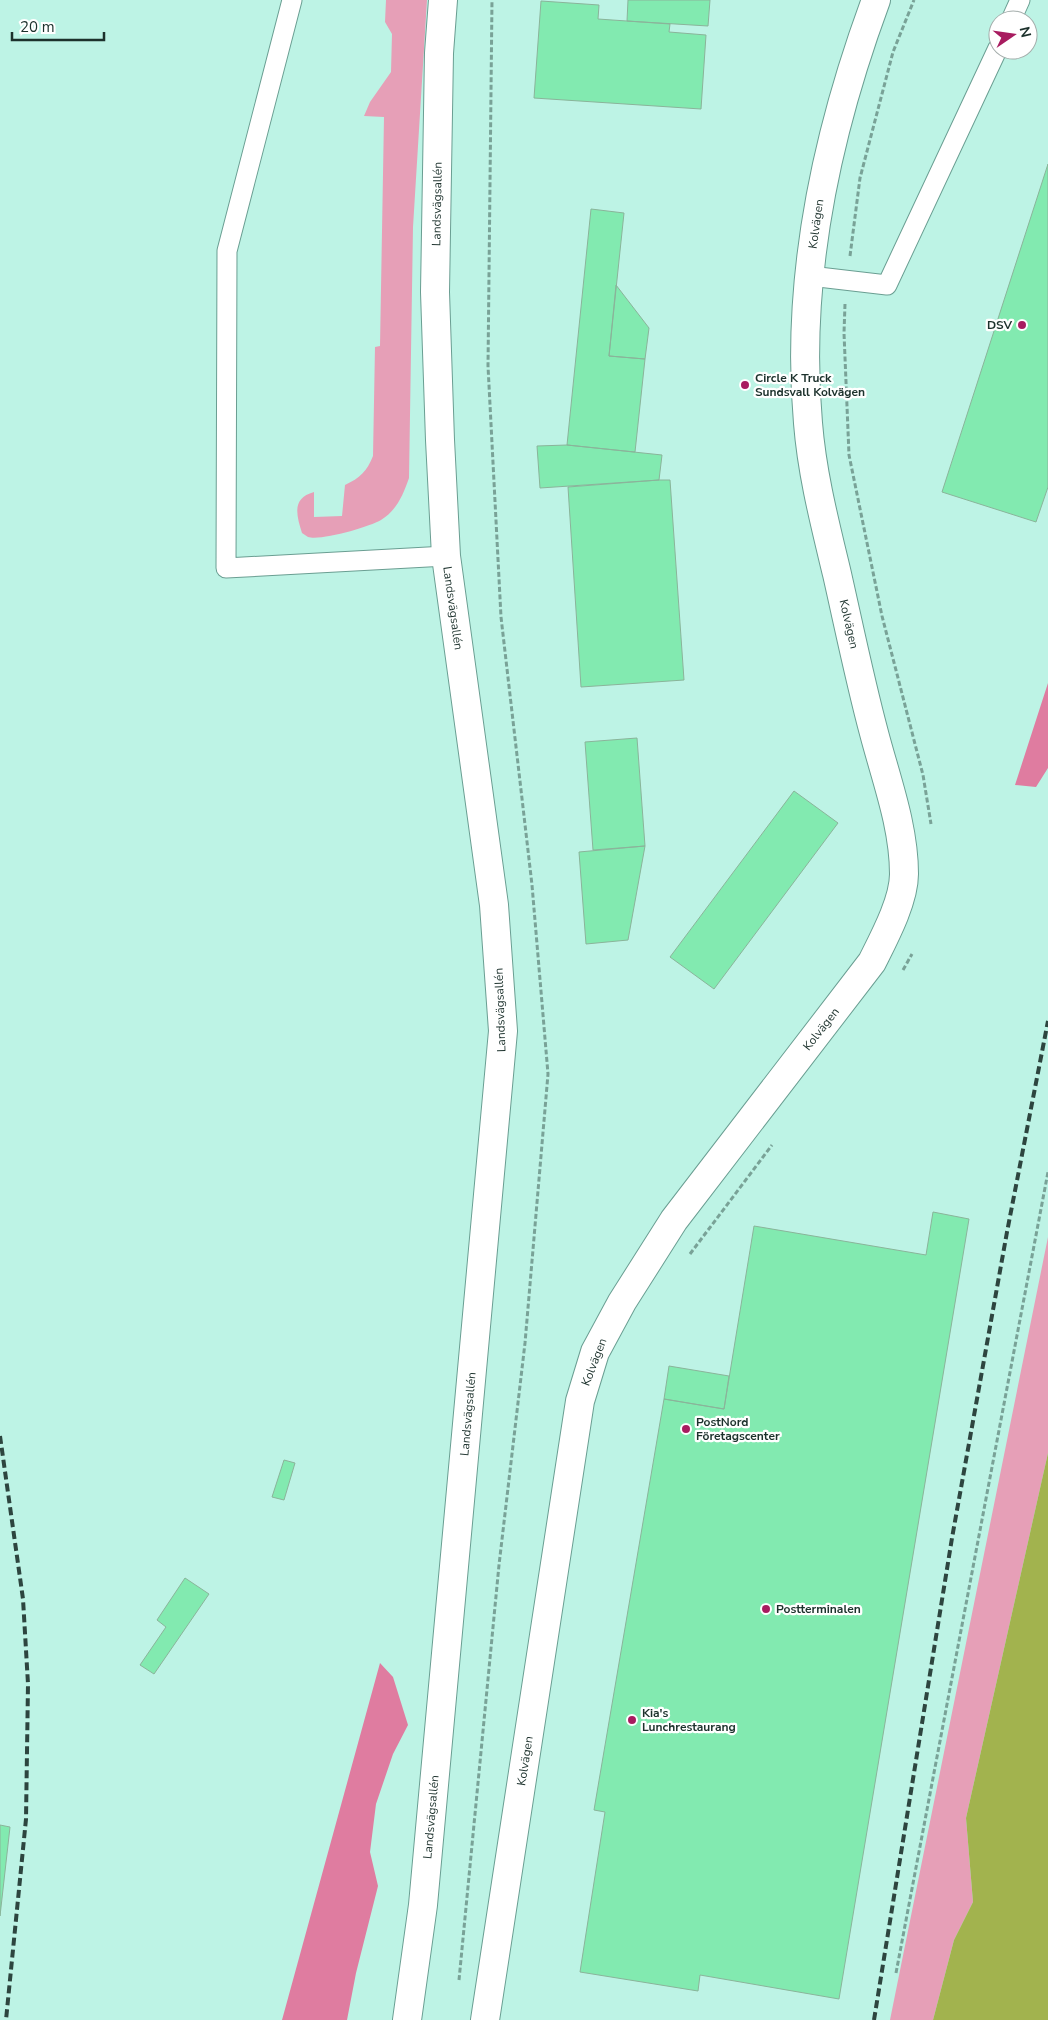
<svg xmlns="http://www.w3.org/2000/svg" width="1048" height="2020" viewBox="0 0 1048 2020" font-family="'Nunito Sans',sans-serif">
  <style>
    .green { fill: #e69fb7 }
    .forest { fill: #df7ca0 }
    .water { fill: #a2b34e }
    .building { fill: #82eab0; stroke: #8ab49a }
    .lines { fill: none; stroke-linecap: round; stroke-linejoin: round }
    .lane-casing { stroke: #6a9e92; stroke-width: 21 }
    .street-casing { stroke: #6a9e92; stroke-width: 30 }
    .secondary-casing { stroke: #6a9e92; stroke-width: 30 }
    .path { stroke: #79a297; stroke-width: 3; stroke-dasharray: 5 2.5; stroke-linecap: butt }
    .lane { stroke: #fff; stroke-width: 19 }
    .street { stroke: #fff; stroke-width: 28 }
    .secondary { stroke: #fff; stroke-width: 28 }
    .rail { stroke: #2d453f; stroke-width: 4; stroke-dasharray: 8 4; stroke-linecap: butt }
    .poi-dot { fill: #a81c60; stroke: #fff; stroke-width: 2 }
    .labels { text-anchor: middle; stroke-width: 4.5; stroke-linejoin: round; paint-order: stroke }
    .street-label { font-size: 12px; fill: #1c312c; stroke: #fff }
    .poi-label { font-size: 12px; font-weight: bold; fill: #1c312c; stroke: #fff; text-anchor: start }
  </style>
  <rect width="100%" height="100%" fill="#bdf3e5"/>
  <!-- green -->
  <path class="green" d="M386 0H427L413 227 409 478C403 495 397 510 381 520 369 527 321 541 308 537 306 536 304 534 302 533 296 514 292 498 314 492V517L342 516 345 485C360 478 367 471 373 456L375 347 380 346 384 117 364 116 370 102 391 72 392 34 385 22Z
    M1048 1237V1453L966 1818 973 1902 954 1940 933 2020H890Z"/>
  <!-- forest -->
  <path class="forest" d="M1048 683V768L1036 787 1015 785Z
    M380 1663 393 1677 408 1725 393 1754 376 1804 370 1852 378 1886 356 1973 347 2020H282Z"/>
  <!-- water -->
  <path class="water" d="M1048 1453V2020H933L954 1940 973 1902 966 1818Z"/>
  <!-- building -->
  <path class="building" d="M628 0H710L708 26 627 21Z
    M541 1 599 5 598 19 670 24 669 32 706 35 701 109 534 98Z
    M1048 164V487L1036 522 942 492Z
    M591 209 624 213 609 356 645 359 635 452 567 445Z
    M616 285 649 328 645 359 609 356Z
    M567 445 662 455 659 480 540 488 537 446Z
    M659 480H670L684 680 581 687 568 487Z
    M637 738 645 846 593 850 585 742Z
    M794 791 838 823 714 989 670 957Z
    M645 846 628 940 586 944 579 852Z
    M933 1212 969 1219 839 1999 700 1975 698 1991 580 1972 605 1812 594 1810 664 1399 724 1409 754 1226 926 1255Z
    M669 1366 729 1376 724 1409 664 1399Z
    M284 1460 295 1463 284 1500 272 1497Z
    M185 1578 209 1594 154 1674 140 1665 166 1627 157 1620Z
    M0 1825 10 1827 0 1916Z"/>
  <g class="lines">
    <defs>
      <path id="lane" d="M292 0 227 251 226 568 446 556
        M1011 20 1020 0
        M810 276 887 285 998 48"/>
      <path id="street" d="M485 2020 580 1401 595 1352 622 1302 674 1220 872 962C884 938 904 901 904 874 904 826 886 779 874 733 860 681 849 627 837 574 825 524 812 474 808 423 795 278 826 135 876 0"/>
      <path id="secondary" d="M407 2020 423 1905 503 1031 494 905 446 556 440 440 435 292 439 53 443 0"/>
    </defs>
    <!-- lane casing -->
    <use href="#lane" class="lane-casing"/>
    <!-- street casing -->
    <use href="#street" class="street-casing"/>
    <!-- secondary casing -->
    <use href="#secondary" class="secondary-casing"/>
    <!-- path -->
    <path class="path" d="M850 256 860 178 893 52 914 0
      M845 304 844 333 849 455 882 616 923 775 931 824
      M903 970 912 954
      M690 1254 772 1145
      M896 1973 1048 1172
      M459 1980 499 1565 525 1343 548 1074 532 885 501 617 488 366 492 0"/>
    <!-- lane -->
    <use href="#lane" class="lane"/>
    <!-- street -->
    <use href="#street" class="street"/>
    <!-- secondary -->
    <use href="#secondary" class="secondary"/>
    <!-- rail -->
    <path class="rail" d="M0 1436 23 1599 28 1684 26 1819 6 2020
      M874 2020 952 1538 1007 1232 1048 1021"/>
  </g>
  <!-- markers -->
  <g class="poi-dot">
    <circle cx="1022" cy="325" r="5"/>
    <circle cx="745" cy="385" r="5"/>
    <circle cx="686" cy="1429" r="5"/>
    <circle cx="766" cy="1609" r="5"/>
    <circle cx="632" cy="1720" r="5"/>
  </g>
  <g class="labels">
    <!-- street labels -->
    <g class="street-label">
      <text transform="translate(437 204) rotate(-89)" y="4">Landsvägsallén</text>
      <text transform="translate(816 224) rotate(-82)" y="4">Kolvägen</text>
      <text transform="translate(453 608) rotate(82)" y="4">Landsvägsallén</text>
      <text transform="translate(849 624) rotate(77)" y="4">Kolvägen</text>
      <text transform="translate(500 1010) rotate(-92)" y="4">Landsvägsallén</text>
      <text transform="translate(821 1029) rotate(-52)" y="4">Kolvägen</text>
      <text transform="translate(594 1362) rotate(-69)" y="4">Kolvägen</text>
      <text transform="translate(468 1414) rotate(-85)" y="4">Landsvägsallén</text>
      <text transform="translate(525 1761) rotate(-81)" y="4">Kolvägen</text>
      <text transform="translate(431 1817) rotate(-85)" y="4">Landsvägsallén</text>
    </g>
    <!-- poi labels -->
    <g class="poi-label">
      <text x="1012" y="329" text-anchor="end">DSV</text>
      <text x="755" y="382">Circle K Truck<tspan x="755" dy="14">Sundsvall Kolvägen</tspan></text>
      <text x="696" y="1426">PostNord<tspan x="696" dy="14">Företagscenter</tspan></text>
      <text x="776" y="1613">Postterminalen</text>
      <text x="642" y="1717">Kia's<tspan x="642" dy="14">Lunchrestaurang</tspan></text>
    </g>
  </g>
  <!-- north arrow -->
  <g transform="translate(1013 35) rotate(77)"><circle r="24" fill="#ffffff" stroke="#a4adab"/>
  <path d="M0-4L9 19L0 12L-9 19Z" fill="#a81c60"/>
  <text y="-8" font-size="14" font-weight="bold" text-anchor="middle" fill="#1c312c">N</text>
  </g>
  <!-- scale -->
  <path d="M12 32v8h92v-8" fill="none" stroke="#1c312c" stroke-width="2.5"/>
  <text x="20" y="32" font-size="15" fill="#1c312c" stroke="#ffffff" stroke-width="4" paint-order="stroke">20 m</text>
</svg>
